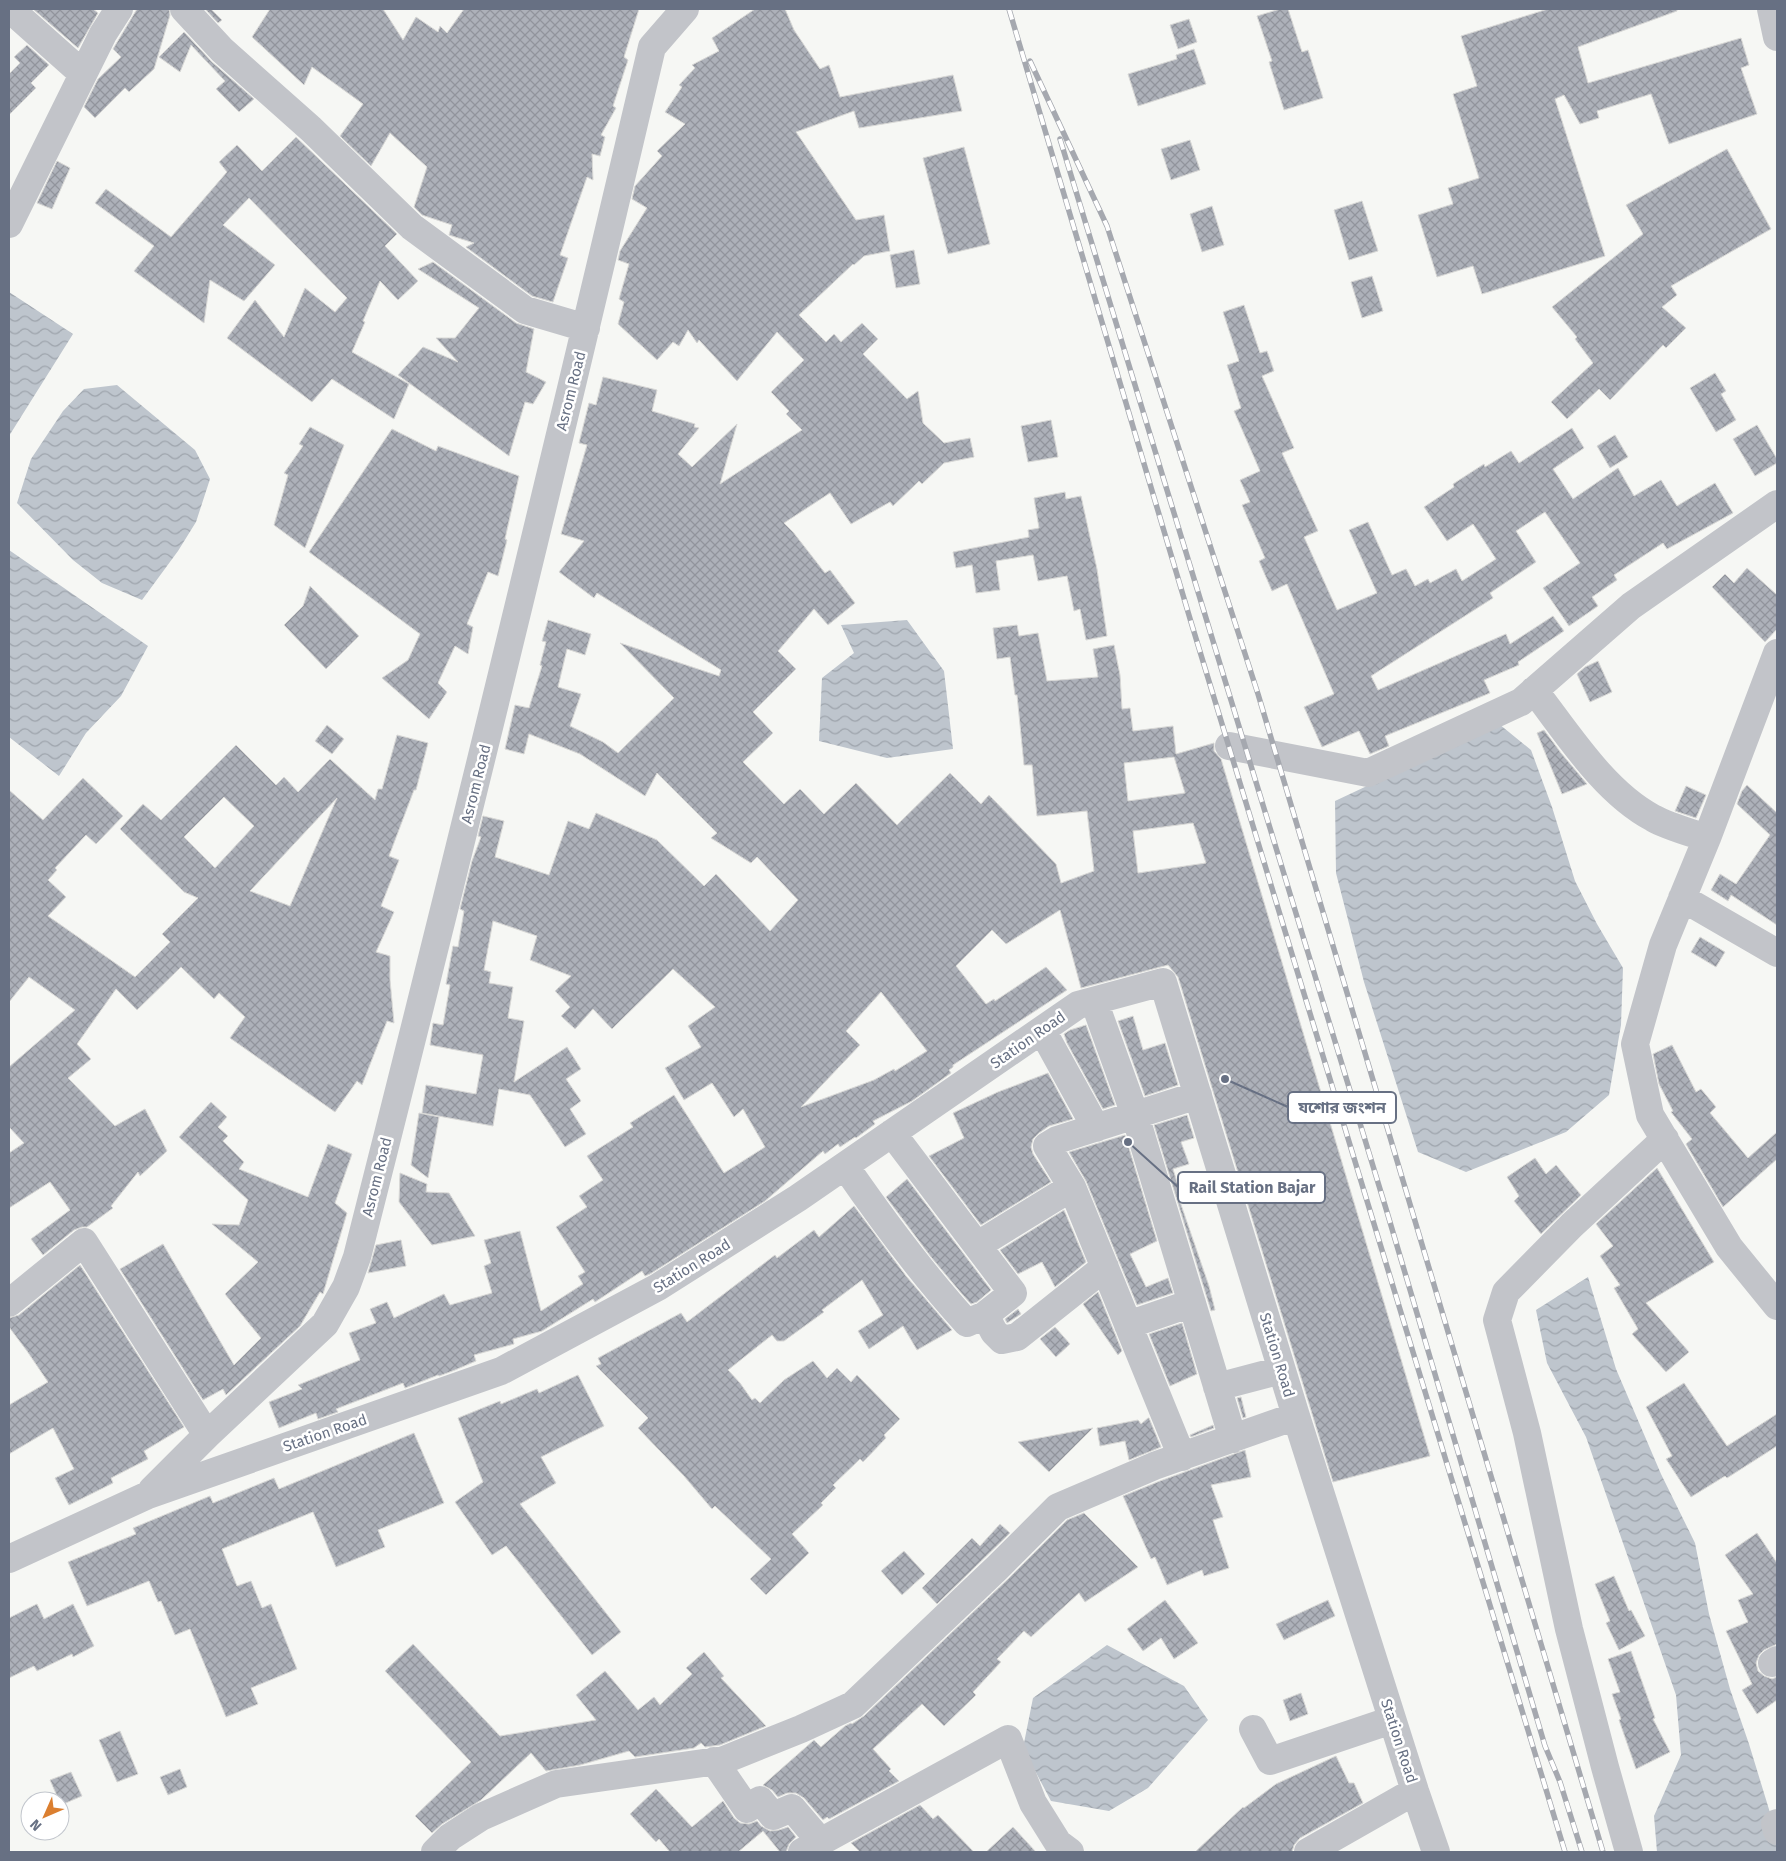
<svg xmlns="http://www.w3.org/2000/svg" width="1786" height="1861" viewBox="0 0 1786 1861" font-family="'Fira Sans','Noto Sans Bengali',sans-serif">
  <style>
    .water { fill: url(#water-waves) }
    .building { fill: url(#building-cross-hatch); stroke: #d8d8d6; fill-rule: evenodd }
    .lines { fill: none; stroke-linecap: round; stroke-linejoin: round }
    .minor { stroke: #c2c4c9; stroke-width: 28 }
    .rail-casing { stroke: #a5a8af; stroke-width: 5.5 }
    .rail { stroke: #fff; stroke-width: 4; stroke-dasharray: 11; stroke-linecap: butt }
    .labels { text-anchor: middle; stroke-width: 5; stroke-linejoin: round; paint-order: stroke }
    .street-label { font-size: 15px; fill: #677083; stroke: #fff }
    .leader { fill: none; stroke: #677083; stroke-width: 2 }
    .callout-dot { fill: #677083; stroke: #fff; stroke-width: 2 }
    .callout { fill: #fff; stroke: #677083; stroke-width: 2 }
    .callout-label { font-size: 16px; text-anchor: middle; font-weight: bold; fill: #677083 }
  </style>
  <defs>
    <pattern id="water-waves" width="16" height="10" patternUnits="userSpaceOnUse" patternTransform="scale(1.25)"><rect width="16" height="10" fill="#bec5cd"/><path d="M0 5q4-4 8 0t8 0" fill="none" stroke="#9ea4ac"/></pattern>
    <pattern id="building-cross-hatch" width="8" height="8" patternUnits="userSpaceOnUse" patternTransform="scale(1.25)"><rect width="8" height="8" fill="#adb1b9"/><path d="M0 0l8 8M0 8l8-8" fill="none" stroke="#91949c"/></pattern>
  </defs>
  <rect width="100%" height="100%" fill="#f6f7f4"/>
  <!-- water -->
  <path class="water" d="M9 292 73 334 9 436Z
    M117 385 195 450 210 479 196 522 178 551 142 600 102 583 73 560 17 503 31 459 63 411 84 389Z
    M9 550 148 646 121 696 86 733 59 776 9 737Z
    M907 620 944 671 953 749 887 758 819 741 822 678 854 653 841 625Z
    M1499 724 1531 750 1552 807 1575 881 1597 924 1623 968 1621 1025 1609 1095 1566 1132 1466 1172 1418 1152 1364 982 1336 873 1335 801Z
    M1588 1277 1616 1369 1661 1474 1695 1543 1709 1614 1730 1689 1749 1744 1775 1829 1777 1852H1657L1654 1816 1681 1755 1676 1695 1586 1437 1547 1363 1536 1310Z
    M1107 1645 1184 1686 1208 1720 1148 1788 1109 1811 1051 1801 1023 1748 1033 1698Z"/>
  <!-- building -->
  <path class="building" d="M33 9H93L98 13 78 48Z
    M137 9H169L170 15 154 69 129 92 125 88 95 118 84 107 98 79 121 57 113 49Z
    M207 9H211L222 20 218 23 206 10Z
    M270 9H383L403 40 416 17 438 32 440 26 447 33 464 9H639L624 57 628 60 613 106 616 108 601 135 605 137 600 156 592 154 593 180 587 177 560 255 568 258 553 302 532 296 466 247 474 243 449 235 452 225 422 215 414 207 427 167 390 133 371 166 340 136 363 104 312 67 304 85 252 37Z
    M755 9H785L794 30 820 69 829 65 840 97 953 75 962 111 859 128 854 111 796 132 856 220 884 215 890 251 864 256 854 265 853 264 799 315 826 342 834 334 841 342 862 323 878 339 863 354 907 399 918 391 923 423 944 443 970 438 974 457 944 463 922 484 919 481 893 506 890 502 851 524 830 493 784 523 793 532 825 573 830 570 855 603 828 625 814 609 778 651 796 669 753 712 773 733 743 762 784 804 800 789 824 814 856 783 897 825 950 773 981 804 989 795 1056 864 1061 883 1094 871 1087 811 1037 816 1032 765H1024L1017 695H1015L1010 657 997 659 993 628 1017 625 1019 636 1038 633 1047 681 1098 677 1093 649 1114 645 1120 675 1122 709 1130 708 1133 731 1173 726 1176 754 1214 743V751L1221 759 1430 1456 1333 1482 1178 977 1168 965 1081 988 1060 910 1006 944 992 930 956 966 986 1004 994 999 995 1001 1046 967 1067 990 953 1065V1067L949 1070 951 1073 912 1101 873 1121 875 1124 856 1138 855 1137 840 1147 838 1144 825 1154 823 1151 765 1201 650 1274 645 1276 642 1271 595 1302 593 1299 542 1331 513 1339 514 1344 474 1355 476 1361 455 1370 439 1376 438 1375 405 1388 403 1383 336 1409 338 1412 318 1419 316 1413 279 1428 269 1402 302 1389 298 1385 360 1360 349 1333 376 1323 370 1309 387 1302 394 1318 444 1294 450 1305 492 1293 484 1266 491 1263 484 1240 520 1231 541 1311 583 1284 578 1276 585 1272 556 1227 587 1207 579 1196 603 1180 587 1156 633 1127 630 1123 674 1095 724 1173 765 1147 743 1109 734 1117 712 1083 684 1100 665 1068 701 1047 688 1026 715 1007 673 969 612 1029 593 1009 575 1029 561 1016 570 1007 555 991 571 976 530 960 537 936 493 921 484 970 491 972 489 983 513 987 508 1018 524 1021 514 1082 567 1047 581 1069 566 1079 581 1101 570 1109 586 1134 565 1147 530 1095 499 1089 493 1126 422 1113 426 1085 476 1094 483 1055 430 1045 433 1023 443 1025 450 985 446 984 453 946 458 947 464 911 460 909 472 861 481 837 478 836 483 816 504 821 495 857 549 875 568 821 589 829 596 813 657 840 704 886 716 874 770 931 798 900 757 857 751 863 711 838 717 833 657 773 645 796 580 754 529 734 524 754 505 749 515 705 529 708 542 666 540 665 546 642 542 641 548 620 591 634 585 655 567 649 558 687 581 694 570 726 603 742 618 753 674 698 620 643 719 676 721 670 597 593 594 598 559 572 584 541 561 534 587 445 579 443 589 403 596 405 603 377 657 390 652 411 695 424 694 427 699 428 678 454 692 467 737 424 720 484 802 430 786 414 789 411 771 392 804 360 777 332 737 381 699 340 697 343 688 330 679 346 673 342 657 360 618 324 624 302 619 299 629 264 618 260 620 251 647 208 632 199 635 186 662 156 657 151 685 124 665 112 682 87 679 85 695 68 692 65 719 51 712 38ZM1174 757 1185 793 1128 801 1124 763ZM1193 823 1206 863 1138 873 1133 831ZM881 992 927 1051 895 1071 894 1069 874 1080 801 1107 860 1045 846 1031Z
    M1280 9H1288L1302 52 1308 50 1323 98 1284 110 1269 62 1272 61 1257 16Z
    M1548 9H1677V11L1578 47 1588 83 1741 38 1749 65 1741 68 1757 114 1669 144 1651 94 1597 111 1599 118 1580 124 1564 95 1555 99 1605 256 1482 294 1473 266 1437 277 1418 215 1453 204 1448 188 1479 178 1453 94 1477 86 1461 36Z
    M1189 19 1197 42 1178 49 1170 25Z
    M184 32 212 62 254 99 239 112 216 89 225 81 191 45 180 72 159 57Z
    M27 45 49 65 31 83 36 88 9 115V74L20 63 14 57Z
    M1194 49 1206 84 1138 106 1128 74 1177 59 1176 55Z
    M296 137 397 234 385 246 418 281 398 300 380 281 363 321 365 322 352 352 409 384 394 419 332 379 312 402 227 338 255 300 284 337 305 288 335 312 347 298 249 198 223 225 275 265 244 301 210 280 204 323 134 271 154 246 95 203 106 189 171 237 227 172 219 162 237 145 262 171Z
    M1190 140 1200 170 1171 180 1161 149Z
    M964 147 990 244 948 254 923 158Z
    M1727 149 1771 229 1671 286 1677 295 1662 307 1686 328 1666 348 1663 345 1610 400 1599 389 1567 419 1551 402 1593 363 1575 339 1577 337 1552 307 1643 234 1626 205Z
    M57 161 70 168 52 209 37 203Z
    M1362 201 1378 251 1349 260 1334 210Z
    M1212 206 1224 245 1202 252 1190 214Z
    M914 250 920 284 896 288 890 255Z
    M433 262 516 323 534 329 526 372 546 382 533 404 525 402 509 456 398 375 423 347 458 362 436 338H455L479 308 418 269Z
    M1372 276 1383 311 1362 318 1351 282Z
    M1244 305 1260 353 1267 351 1274 371 1262 376 1294 448 1282 453 1318 531 1304 537 1337 610 1377 593 1349 530 1368 522 1392 575 1406 569 1415 586 1428 579 1430 583 1456 569 1462 581 1496 559 1473 524 1447 541 1424 507 1454 487 1453 484 1484 464 1485 467 1511 451 1519 463 1572 428 1584 448 1553 469 1573 499 1618 468 1634 496 1661 480 1677 506 1715 483 1733 513 1667 549 1663 543 1614 575 1617 580 1592 597 1598 606 1569 626 1543 588 1580 563 1545 512 1516 531 1536 562 1490 593 1493 598 1371 676 1378 690 1506 634 1510 644 1553 616 1564 631 1518 662 1519 665 1484 680 1490 693 1385 736 1389 746 1370 754 1359 731 1322 747 1304 707 1334 694 1287 584 1272 591 1259 561 1265 558 1242 505 1250 502 1240 480 1260 471 1234 411 1241 408 1227 365 1239 361 1223 312Z
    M1715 373 1726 391 1721 394 1736 420 1716 432 1690 388Z
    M1051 420 1058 457 1028 462 1021 426Z
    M1757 425 1777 459V463L1755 476 1733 439Z
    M310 427 344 445 305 548 274 525 288 475 284 473 303 446 299 444Z
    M392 429 436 451 438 446 519 476 505 539 507 540 498 576 488 572 467 624 473 627 468 654 455 646 438 683 447 692 429 719 382 678 408 660 420 634 309 552Z
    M1615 435 1628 457 1610 468 1597 446Z
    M1065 492 1066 499 1081 496 1097 569 1107 636 1086 640 1080 609 1074 611 1067 576 1038 581 1033 555 996 561 1000 590 976 593 972 565 956 568 953 552 1029 537 1028 530 1039 528 1034 498Z
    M1747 568 1777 595V629L1765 642 1712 587 1725 574 1734 583Z
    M310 586 359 636 326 669 284 625 303 606Z
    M1598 661 1612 692 1590 702 1577 674 1585 667Z
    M327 725 344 739 332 754 315 741Z
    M1544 730 1561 753 1587 784 1562 794 1537 733Z
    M397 735 428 743 416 790H414L389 856 399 860 381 906 394 912 376 952 390 956V980L394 1023 387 1021 362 1085 357 1081 335 1112 230 1038 245 1017 219 993 214 999 181 967 137 1010 116 989 77 1044 91 1059 68 1078 115 1126 145 1109 167 1151 140 1176 138 1172 111 1206 113 1208 87 1227H82L74 1230 43 1255 31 1239 70 1210 50 1182 9 1208V1153L24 1143 9 1127V1067L75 1010 29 977 9 1002V790L43 820 83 778 123 816 96 844 86 835 55 868 57 870 48 880 66 897 48 916 135 977 170 942 162 934 198 898 184 892 120 829 143 804 161 820 236 745 276 785 284 777 298 792 330 759 375 800 378 789H382ZM224 797 254 826 215 868 184 837ZM337 798 290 906 250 891Z
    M1747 785 1777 813V925L1731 895 1728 901 1711 890 1720 874 1736 884 1770 835 1737 804 1742 791Z
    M1686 786 1706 795 1696 818 1675 811Z
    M1700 937 1725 952 1716 967 1691 952Z
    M1133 1016 1143 1050 1165 1043 1178 1085 1145 1096 1118 1021Z
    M1086 1025 1115 1105 1103 1109 1067 1043 1064 1034 1070 1030Z
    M1672 1045 1696 1092 1701 1089 1716 1107 1710 1113 1748 1158 1777 1132V1159L1723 1207 1686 1144 1692 1139 1671 1112 1673 1111 1659 1084 1653 1054Z
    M1048 1073 1073 1119 1049 1126 1039 1133 1033 1139 1031 1147 1033 1154 1051 1182 981 1225 929 1156 964 1138 953 1113 998 1092Z
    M211 1102 227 1117 218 1127 228 1136 223 1141 244 1162 239 1169 308 1197 328 1144 352 1154 335 1203 347 1213 323 1294 320 1292 300 1326 226 1395 223 1389 203 1400 120 1269 163 1244 234 1365 261 1338 225 1294 258 1262 212 1224 239 1225 248 1200 179 1137Z
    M419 1113 439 1117 428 1178 411 1165Z
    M1187 1115 1194 1138 1181 1142 1189 1164 1173 1169 1180 1192 1177 1193 1209 1286 1215 1310 1211 1311 1154 1125Z
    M1125 1135 1157 1241 1130 1254 1146 1287 1168 1278 1173 1293 1137 1305 1086 1181 1069 1152Z
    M1535 1158 1546 1174 1556 1165 1581 1195 1541 1234 1514 1201 1519 1196 1507 1177Z
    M1657 1168 1714 1262 1646 1303 1689 1352 1666 1372 1632 1334 1638 1329 1614 1288 1620 1285 1600 1256 1613 1246 1596 1224Z
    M400 1173 427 1184 426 1192 449 1193 475 1236 432 1245 399 1202Z
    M907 1179 991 1290 977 1302 971 1304 962 1294 931 1257 886 1197Z
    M854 1206 906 1276 952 1330 917 1350 903 1326 869 1349 858 1331 883 1315 862 1280 822 1310 824 1312 784 1341H777L772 1335 728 1370 740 1383 752 1400 755 1398 760 1403 784 1380 813 1361 827 1378 837 1368 851 1382 857 1375 900 1419 884 1435 886 1438 863 1462 860 1459 833 1485 836 1488 821 1503 823 1505 792 1534 809 1553 766 1595 750 1579 771 1559 715 1506 712 1509 684 1476 638 1428 648 1418 596 1366 601 1364 598 1358 681 1313 687 1322 775 1255 777 1258 814 1230 819 1237Z
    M1064 1210 1086 1262 1055 1287 1042 1262 1018 1274 1000 1250Z
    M401 1240 406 1266 368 1273 376 1245Z
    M80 1265 184 1427 144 1451 148 1459 111 1478 113 1483 69 1505 55 1478 74 1469 53 1428 9 1454V1405L48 1382 27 1351 9 1327V1318L19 1315Z
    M1098 1292 1122 1351 1118 1355 1083 1304Z
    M1018 1309 1021 1314 1007 1323 1005 1319Z
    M1182 1323 1197 1374 1170 1386 1149 1334Z
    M1055 1327 1070 1344 1056 1357 1040 1339Z
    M578 1375 604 1426 541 1457 556 1483 520 1504 621 1632 592 1655 506 1546 492 1555 455 1502 483 1482 458 1418 500 1401 501 1404 537 1389 539 1393Z
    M1684 1383 1727 1446 1777 1414V1446L1727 1478 1725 1476 1691 1497 1666 1459 1672 1456 1646 1407Z
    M1241 1397 1246 1417 1243 1418 1237 1398Z
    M1148 1418H1149L1161 1447 1129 1460 1125 1441 1100 1446 1097 1428 1138 1420 1141 1424Z
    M1213 1425 1214 1428 1191 1437 1190 1435Z
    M1093 1428 1049 1472 1018 1442Z
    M414 1433 444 1503 378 1530 385 1547 336 1567 313 1512 222 1549 237 1586 251 1581 262 1608 271 1604 297 1669 251 1688 258 1704 226 1717 190 1629 175 1635 161 1601 158 1602 149 1581 87 1606 68 1562 136 1534 133 1528 210 1496 213 1503 274 1478 279 1489Z
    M1245 1450 1251 1477 1211 1485 1223 1517 1213 1520 1229 1568 1204 1576 1202 1570 1167 1585 1155 1557 1151 1559 1123 1496 1160 1481Z
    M1084 1513 1138 1567 1085 1602 1079 1593 1031 1637 1024 1631 997 1659 1001 1662 973 1692 976 1695 944 1726 922 1704 873 1749 891 1769 889 1771 899 1781 829 1819 827 1817 823 1820 804 1798 796 1793H787L778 1797 772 1790 763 1785 814 1740 821 1747 845 1726 851 1723 852 1724 864 1716 1008 1579 1067 1520Z
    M1000 1524 1010 1533 937 1604 922 1588 972 1538 980 1546Z
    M1757 1533 1777 1563V1644L1764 1650 1759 1655 1756 1663 1758 1671 1764 1676 1772 1679 1777 1677V1700L1757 1714 1742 1690 1752 1684 1726 1631 1748 1622 1738 1600 1753 1594 1725 1555Z
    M904 1551 925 1574 902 1595 881 1571Z
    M1614 1576 1629 1611 1631 1610 1645 1636 1619 1650 1606 1623 1610 1621 1595 1584Z
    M1165 1600 1198 1643 1174 1659 1161 1638 1143 1651 1127 1629Z
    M1328 1600 1335 1616 1284 1640 1276 1624Z
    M37 1604 44 1619 73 1604 94 1646 73 1657 72 1654 37 1671 34 1666 9 1678V1618Z
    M413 1644 500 1736 596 1720 576 1695 605 1671 638 1710 654 1697 660 1705 692 1674 686 1668 704 1652 724 1676 721 1678 766 1726 720 1745 705 1747 701 1743 694 1748 635 1757 629 1751 580 1765 546 1771 531 1753 481 1800 442 1824 432 1833 415 1816 471 1762 385 1671Z
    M1631 1651 1655 1718 1653 1719 1670 1752 1636 1769 1619 1720 1621 1719 1612 1694 1620 1692 1608 1659Z
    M1301 1693 1308 1714 1290 1721 1283 1700Z
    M120 1731 138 1774 117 1782 99 1740Z
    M1336 1756 1349 1783H1354L1363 1803 1300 1838 1294 1845 1292 1852H1195L1243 1807 1244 1808 1276 1784Z
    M180 1769 187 1787 168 1795 160 1777Z
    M71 1772 82 1796 61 1805 50 1780Z
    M656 1789 692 1827 723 1801 734 1818 740 1823 749 1824 757 1821 761 1826 770 1831 779 1830 788 1827 796 1837 789 1844 786 1852H780L763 1831 738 1852H670L659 1839 656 1842 630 1814Z
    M920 1805 933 1819 938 1815 974 1852H860L851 1843Z
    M1013 1827 1036 1852H986Z"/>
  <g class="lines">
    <!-- minor -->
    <path class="minor" d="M10 9 83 74
      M184 9 222 50 311 129 412 227 525 310 586 328
      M1771 9 1777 37
      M9 224 103 34 119 9
      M1777 653 1707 838 1663 945 1635 1044 1650 1115 1729 1247 1777 1306
      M1534 690C1568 734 1604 792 1653 818 1669 827 1689 832 1707 838
      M1229 746 1368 773 1521 702 1631 606 1777 504
      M1682 898 1777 953
      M1094 1001 1135 1115 1233 1439
      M1042 1030 1096 1128
      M845 1166C883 1221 922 1274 967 1323L985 1315 1013 1293 892 1133
      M1072 1187 1182 1457
      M978 1245 1072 1187 1047 1146 1057 1140 1198 1095
      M9 1303 84 1242 207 1435
      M985 1315 994 1332 1002 1340 1017 1337 1105 1267
      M1128 1325 1192 1303
      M1217 1387 1281 1370
      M152 1490 207 1435 325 1324 346 1287 357 1257C459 855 557 452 652 47L685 9
      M9 1559 148 1495 501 1371 658 1287 798 1198 1078 1005 1163 982 1296 1416 1415 1791 1436 1852
      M1772 1663 1777 1660
      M1253 1729 1270 1761 1392 1720
      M714 1761 747 1809 760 1800 773 1816 792 1808 821 1842
      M1777 1823 1775 1824 1777 1831
      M435 1852 450 1837 481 1817 556 1784 724 1760 801 1729 853 1705 997 1568 1058 1507 1154 1466 1296 1416
      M802 1852 1008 1739 1033 1803 1058 1843 1070 1852
      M1308 1852 1415 1791
      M1629 1852 1605 1767 1569 1629 1527 1433 1497 1320 1506 1292 1572 1225 1665 1139"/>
    <defs>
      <path id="rail" d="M1009 9 1191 622 1565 1852
        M1030 61 1107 226 1258 694 1603 1852
        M1060 139 1387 1212 1545 1746 1560 1782 1582 1852"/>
    </defs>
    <!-- rail casing -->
    <use href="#rail" class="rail-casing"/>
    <!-- rail -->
    <use href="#rail" class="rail"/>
  </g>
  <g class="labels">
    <!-- street labels -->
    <g class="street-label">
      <text transform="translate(571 391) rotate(-76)" y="5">Asrom Road</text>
      <text transform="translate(476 784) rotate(-76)" y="5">Asrom Road</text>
      <text transform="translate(1028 1040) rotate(-35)" y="5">Station Road</text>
      <text transform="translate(377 1177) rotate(-76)" y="5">Asrom Road</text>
      <text transform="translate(692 1266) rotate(-32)" y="5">Station Road</text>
      <text transform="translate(1277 1355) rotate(73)" y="5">Station Road</text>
      <text transform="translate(325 1433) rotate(-19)" y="5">Station Road</text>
      <text transform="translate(1399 1741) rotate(72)" y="5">Station Road</text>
    </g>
  </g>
  <!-- callouts -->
  <path class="leader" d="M1225 1079L1288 1107M1128 1142L1178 1187"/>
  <g class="callout-dot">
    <circle cx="1225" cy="1079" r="5"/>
    <circle cx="1128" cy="1142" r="5"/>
  </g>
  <g class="callout">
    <rect x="1288" y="1092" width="108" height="31" rx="5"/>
    <rect x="1178" y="1172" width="147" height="31" rx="5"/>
  </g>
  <g class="callout-label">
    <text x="1342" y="1113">যশোর জংশন</text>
    <text x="1252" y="1193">Rail Station Bajar</text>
  </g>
  <!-- border -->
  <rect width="1786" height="1861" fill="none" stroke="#677083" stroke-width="20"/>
  <!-- north arrow -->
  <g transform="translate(45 1816) rotate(225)"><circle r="24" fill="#ffffff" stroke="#c2c6cd"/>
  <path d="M0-4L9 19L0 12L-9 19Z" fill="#db7f30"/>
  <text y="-8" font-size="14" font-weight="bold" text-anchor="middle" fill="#677083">N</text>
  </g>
</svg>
